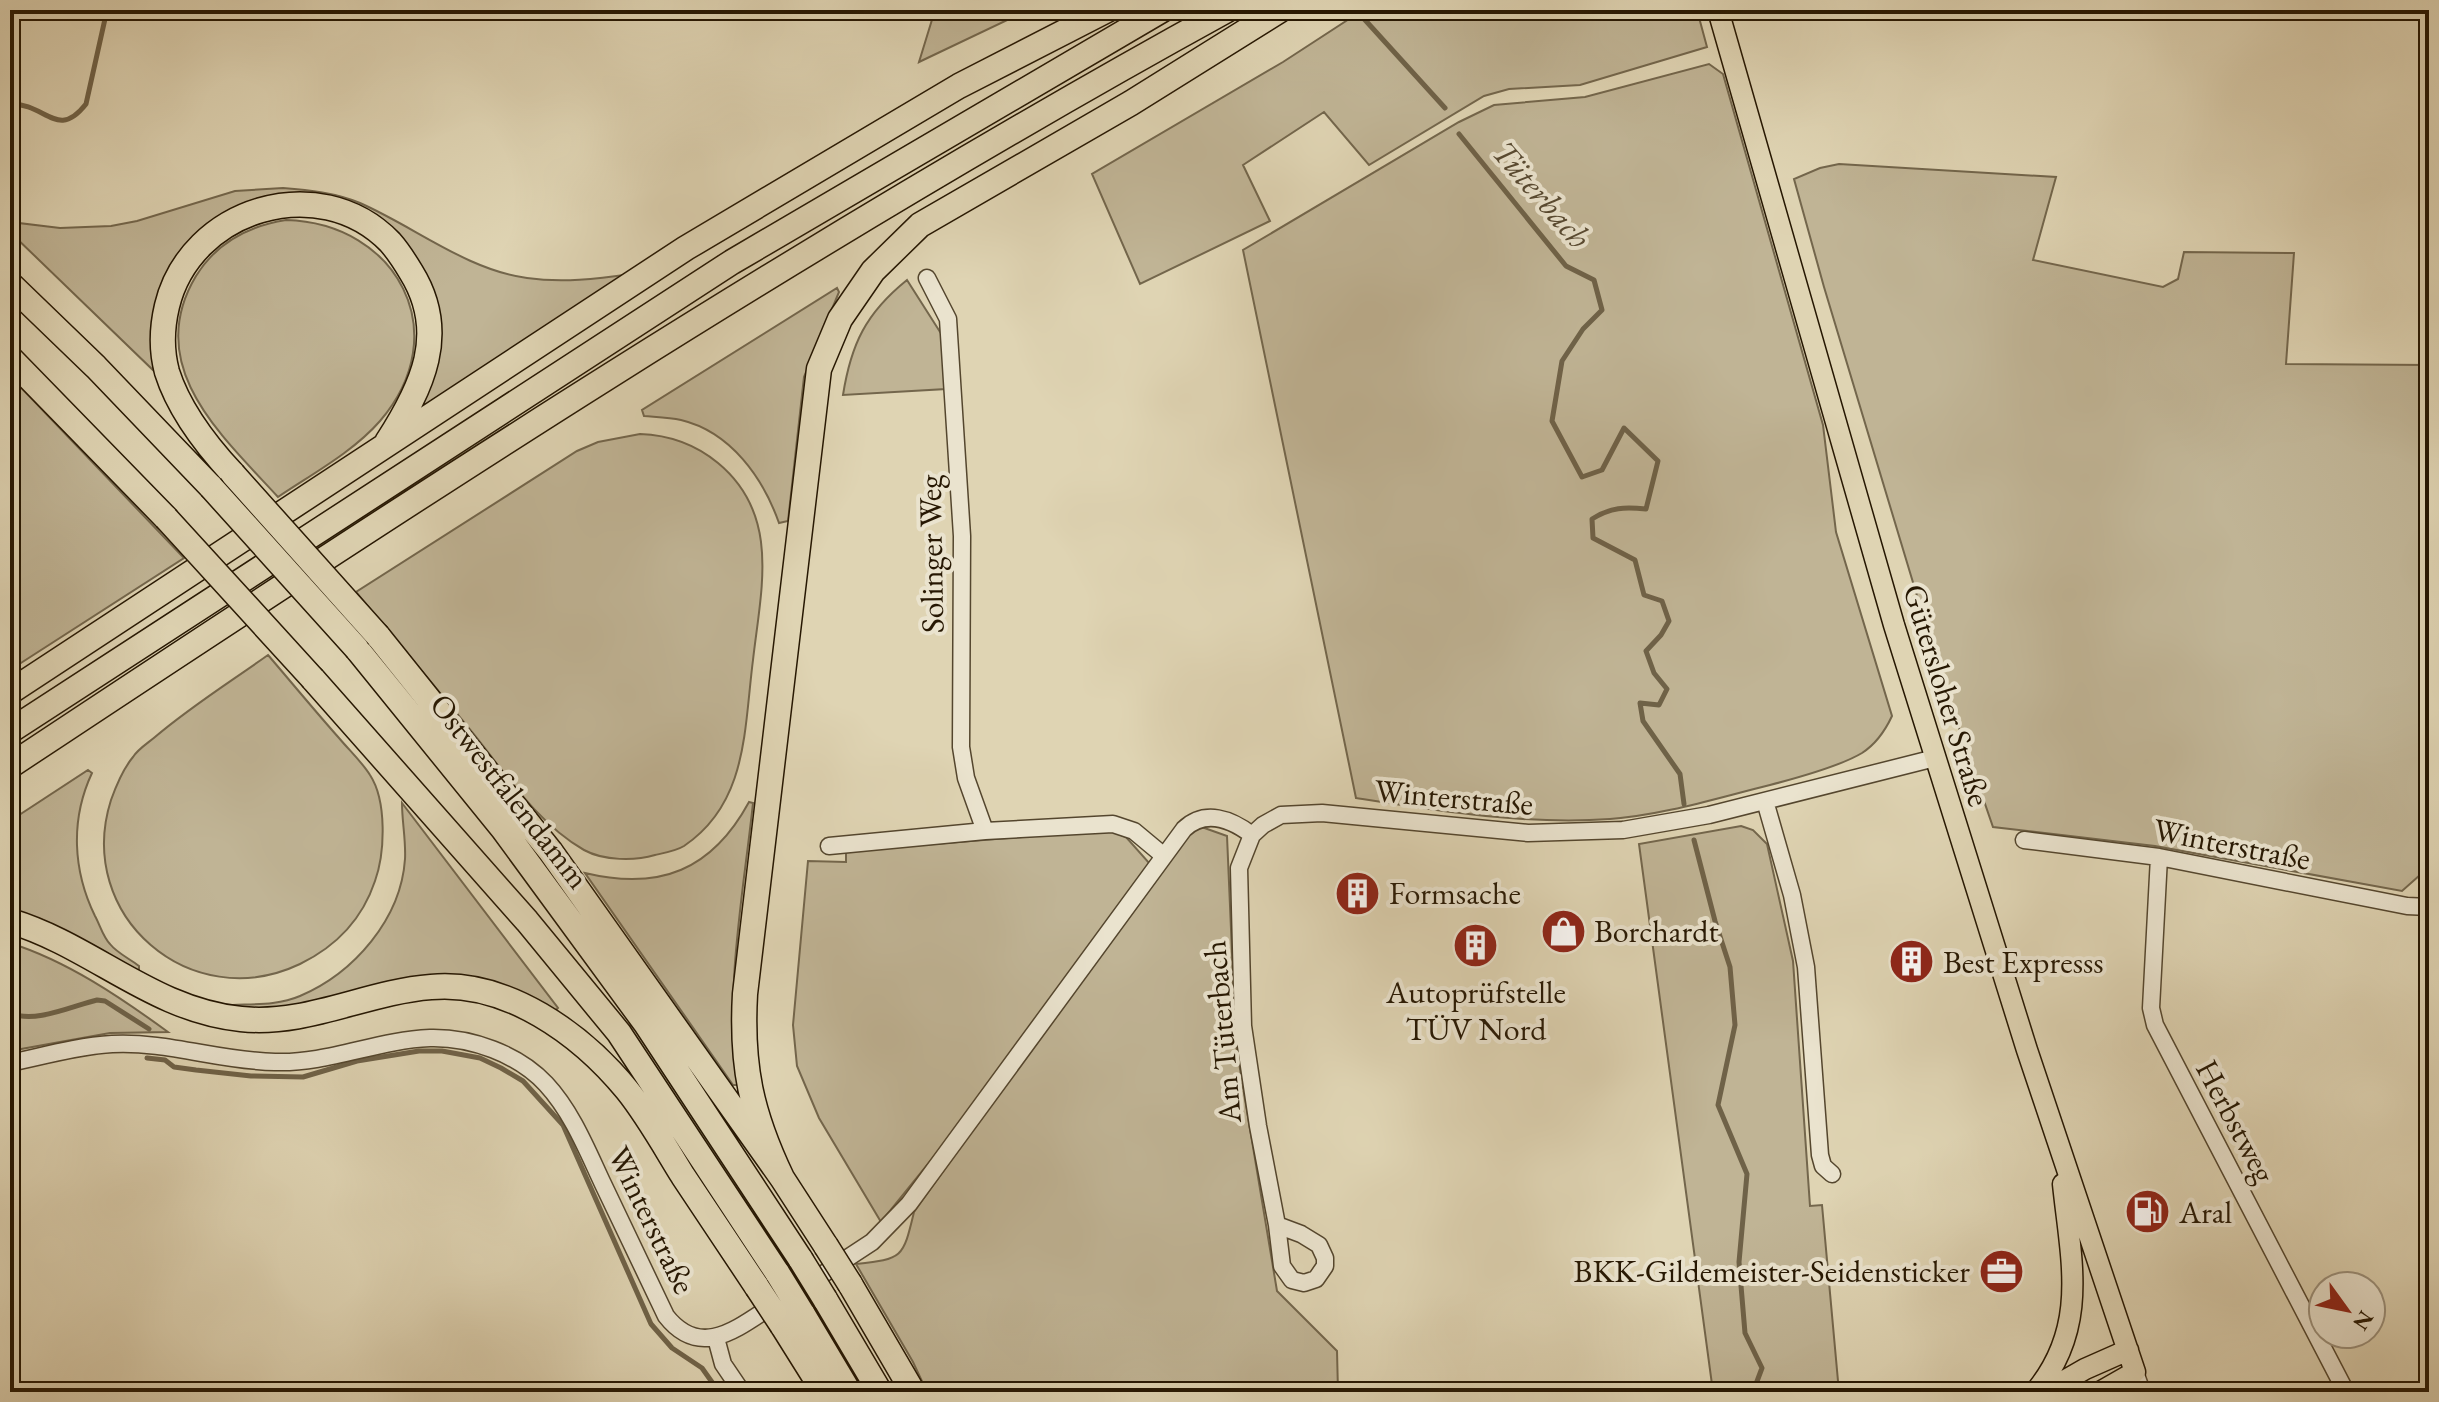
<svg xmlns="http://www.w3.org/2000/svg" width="2439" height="1402" viewBox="0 0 2439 1402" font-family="'EB Garamond',serif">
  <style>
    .green { fill: #c0b495; stroke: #73664c; stroke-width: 2 }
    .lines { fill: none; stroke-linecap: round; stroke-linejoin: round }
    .stream { stroke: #6f6248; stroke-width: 5 }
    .minor-casing { stroke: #54462e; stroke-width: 19 }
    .major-casing { stroke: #261702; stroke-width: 23 }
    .highway-casing { stroke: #261702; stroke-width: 27 }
    .minor { stroke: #eae3ce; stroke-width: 16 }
    .major { stroke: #dfd4b3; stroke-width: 20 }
    .highway { stroke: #dfd4b3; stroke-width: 24 }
    .highway-bridge-casing { stroke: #261702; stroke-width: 27; stroke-linecap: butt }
    .highway-bridge { stroke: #dfd4b3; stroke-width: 24 }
    .labels { text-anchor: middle; stroke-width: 8; stroke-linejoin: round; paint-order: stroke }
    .street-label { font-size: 32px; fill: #261702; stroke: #eae3ce }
    .poi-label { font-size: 32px; fill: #261702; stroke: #eae3ce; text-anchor: start }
    .water-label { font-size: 34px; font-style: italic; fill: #574931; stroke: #eae3ce }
  </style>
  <rect width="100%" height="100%" fill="#dfd4b3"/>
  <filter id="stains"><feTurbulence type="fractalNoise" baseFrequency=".0025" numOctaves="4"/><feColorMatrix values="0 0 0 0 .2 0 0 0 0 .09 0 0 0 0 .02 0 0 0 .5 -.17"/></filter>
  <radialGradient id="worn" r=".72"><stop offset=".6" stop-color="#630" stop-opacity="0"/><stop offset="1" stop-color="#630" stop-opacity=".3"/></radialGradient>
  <!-- green -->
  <path class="green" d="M935 10H1028L919 62Z
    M1363 10H1697L1707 47 1580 85 1509 89 1484 96 1369 165 1324 112 1243 165 1270 221 1140 284 1092 174 1283 62Z
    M1709 64 1723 74 1823 425 1836 532 1892 716C1885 731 1876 744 1862 753 1842 765 1793 779 1770 785 1717 798 1664 815 1610 819 1525 825 1439 811 1356 798L1243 250 1459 122 1494 105 1585 97Z
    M1839 164 2056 177 2033 260 2163 287 2178 279 2184 252 2294 253 2286 364 2429 365V867L2402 891 2155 846 1993 827 1943 682 1824 287 1794 179 1820 168Z
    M283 188C309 190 336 193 360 203 415 227 467 270 527 278 562 283 597 279 631 274L425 405 421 400 424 275 314 198 189 244 158 369 155 372 10 232V222L60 228 111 226 137 221 235 191Z
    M286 220C397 223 456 333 380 421 353 452 312 474 278 497 222 436 142 366 196 276 217 242 248 226 286 220Z
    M907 280 942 335 946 389 843 395C851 344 866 313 907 280Z
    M837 288 839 292 804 377 788 521 779 523C763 478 731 432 681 420 669 417 656 417 644 416L642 410Z
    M10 376 184 558 10 670Z
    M640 434C669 435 695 444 718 463 781 515 761 589 753 660 744 729 748 803 684 846 676 851 664 853 655 855 635 861 604 861 584 850 537 823 506 774 472 732 434 685 395 639 356 592L577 451 598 442Z
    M268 655C292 683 315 711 339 738 349 750 362 762 370 775 387 801 385 853 375 881 362 920 337 946 300 964 191 1016 74 916 111 800 116 786 123 769 133 757 138 749 148 743 155 737 190 707 230 682 268 655Z
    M88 770 92 773C70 820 73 871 95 916 100 925 103 937 110 944 117 953 130 959 139 966V976C97 949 58 925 10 910V821Z
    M749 802 753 803C743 896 724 992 738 1085H733L585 873C660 891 712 870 749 802Z
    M402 803 558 1008 555 1011 521 993 331 998 272 1010 233 1008V1005C256 1004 279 1005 300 996 354 973 401 919 405 859 406 840 402 822 402 803Z
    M1196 825 1227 836 1236 1045 1277 1291 1337 1351 1338 1392H927L913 1362 856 1264C903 1259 903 1258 914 1212L1049 1023Z
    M1741 826 1753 830 1767 844 1793 961 1810 1206 1822 1205 1839 1392H1713L1639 844Z
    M1109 830 1126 837 1150 864 949 1138 881 1222 819 1118 797 1066 793 1025 808 861 846 862V851Z
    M10 943C67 961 120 997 168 1032L110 1033 10 1051Z"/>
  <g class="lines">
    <!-- stream -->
    <path class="stream" d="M1356 10 1445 108
      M10 104C46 103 57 141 86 104L107 10
      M1459 134 1566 266 1594 280 1602 310 1583 329 1562 361 1552 421 1582 477 1602 470 1624 428 1658 461 1646 509C1625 507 1611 507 1592 519L1593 538 1635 560 1644 595 1662 601 1669 621 1661 635 1646 651 1654 673 1667 689 1659 705 1640 703 1643 721 1680 774 1684 804
      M1694 840 1715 921 1730 967 1735 1025 1718 1105 1747 1174 1739 1262 1745 1333 1762 1368 1753 1392
      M10 1013C35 1024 72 1006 97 1000L105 1001 149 1029
      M147 1058 165 1060 174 1067 196 1070 251 1076 303 1077 357 1061 419 1051H442L480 1058 501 1068 523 1081 563 1125 651 1324 672 1348 702 1368 719 1392"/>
    <defs>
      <path id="minor" d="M927 278 948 319 962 536 961 747 966 778 985 831
        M1765 801 1792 895 1806 967 1820 1155 1823 1166 1832 1174
        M2024 840 2159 857 2407 906 2429 907
        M829 846 985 831 1113 824 1134 831 1164 856
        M2159 857 2151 1008 2155 1025 2346 1392
        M10 1063C43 1056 78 1046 112 1044 166 1041 220 1061 275 1062 328 1064 377 1040 430 1038 471 1037 518 1054 546 1084 572 1112 587 1150 603 1184 624 1228 645 1272 666 1316 702 1362 741 1325 778 1302
        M1277 1225 1301 1234 1319 1245 1325 1258V1266L1316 1279 1304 1283 1292 1280 1282 1266 1277 1225 1258 1126 1243 1026 1239 868 1252 835 1263 825 1281 815 1322 813 1528 833 1623 830 1709 815 1935 758
        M805 1286 872 1242 909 1204 1184 829C1205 809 1231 819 1252 835
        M716 1338 723 1364 742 1392
        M2135 1372 2142 1392"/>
      <path id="major" d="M1718 10 1894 625 2027 1050 2135 1372 2100 1392
        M2035 1392C2089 1327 2071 1261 2063 1184
        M2045 1392 2085 1369 2128 1350"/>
      <path id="highway" d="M10 284 96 367 211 487
        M10 358 166 518
        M233 474C206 445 179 410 167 372 161 350 162 327 167 306 190 209 319 169 390 242 398 251 405 262 411 272 449 333 422 388 387 442
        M378 636 551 852 782 1178 826 1246
        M357 649 503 829 646 1024 801 1260
        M313 679 527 921 619 1033 778 1274
        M10 692 686 248 959 86 1107 10
        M10 731 732 262 1162 10
        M10 766C408 502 808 240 1227 10
        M10 921C93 946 152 1010 241 1019 307 1026 366 992 431 987 507 980 581 1034 627 1090 648 1116 665 1147 683 1176 708 1213 732 1250 757 1287
        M782 1178C751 1113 741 1066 745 994L819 369 840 319 873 271 920 225 1131 103 1280 10
        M850 1284 913 1392
        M825 1299 880 1392
        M802 1313 849 1392
        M782 1325 824 1392"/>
    </defs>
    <!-- minor casing -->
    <use href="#minor" class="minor-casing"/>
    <!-- major casing -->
    <use href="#major" class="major-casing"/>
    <!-- highway casing -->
    <use href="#highway" class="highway-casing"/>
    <!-- minor -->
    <use href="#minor" class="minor"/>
    <!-- major -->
    <use href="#major" class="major"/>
    <!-- highway -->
    <use href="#highway" class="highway"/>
    <defs>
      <path id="highway-bridge" d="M233 474 378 636
        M211 487 357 649
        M166 518 313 679
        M826 1246 850 1284
        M801 1260 825 1299
        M778 1274 802 1313
        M757 1287 782 1325"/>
    </defs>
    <!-- highway-bridge casing -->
    <use href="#highway-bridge" class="highway-bridge-casing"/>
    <!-- highway-bridge -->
    <use href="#highway-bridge" class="highway-bridge"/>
  </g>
  <!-- icons -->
  <defs>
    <symbol id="building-disc" viewBox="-11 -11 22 22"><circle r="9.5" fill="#8f2418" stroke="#eae3ce"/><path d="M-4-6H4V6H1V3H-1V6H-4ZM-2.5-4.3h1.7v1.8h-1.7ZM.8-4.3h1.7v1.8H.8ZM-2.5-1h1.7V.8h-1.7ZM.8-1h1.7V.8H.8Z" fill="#fff"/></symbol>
    <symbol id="shop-disc" viewBox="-11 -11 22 22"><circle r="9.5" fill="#8f2418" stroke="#eae3ce"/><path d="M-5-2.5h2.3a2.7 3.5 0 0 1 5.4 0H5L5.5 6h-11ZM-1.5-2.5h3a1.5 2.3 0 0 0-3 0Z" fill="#fff"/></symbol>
    <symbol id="fuel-disc" viewBox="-11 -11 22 22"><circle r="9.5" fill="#8f2418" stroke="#eae3ce"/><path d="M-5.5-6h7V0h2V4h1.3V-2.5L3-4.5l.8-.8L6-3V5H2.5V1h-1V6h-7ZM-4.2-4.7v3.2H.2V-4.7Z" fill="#fff"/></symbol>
    <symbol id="office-disc" viewBox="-11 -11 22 22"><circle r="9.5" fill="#8f2418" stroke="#eae3ce"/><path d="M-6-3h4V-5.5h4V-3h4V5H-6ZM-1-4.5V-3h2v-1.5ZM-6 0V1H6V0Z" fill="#fff"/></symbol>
  </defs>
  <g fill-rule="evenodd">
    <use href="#building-disc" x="1332" y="868" width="51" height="51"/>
    <use href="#shop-disc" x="1538" y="906" width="51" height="51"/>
    <use href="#building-disc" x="1450" y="920" width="51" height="51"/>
    <use href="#building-disc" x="1886" y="936" width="51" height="51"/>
    <use href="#fuel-disc" x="2122" y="1186" width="51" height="51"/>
    <use href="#office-disc" x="1976" y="1246" width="51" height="51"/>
  </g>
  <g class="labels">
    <!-- street labels -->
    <g class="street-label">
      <text transform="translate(931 554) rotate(-91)" y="11">Solinger Weg</text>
      <text transform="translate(1947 695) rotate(73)" y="11">Gütersloher Straße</text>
      <text transform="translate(510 791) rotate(52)" y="11">Ostwestfalendamm</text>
      <text transform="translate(1454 797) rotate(5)" y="11">Winterstraße</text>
      <text transform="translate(2232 844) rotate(11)" y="11">Winterstraße</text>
      <text transform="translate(1222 1032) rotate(-95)" y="11">Am Tüterbach</text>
      <text transform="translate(2236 1121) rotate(62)" y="11">Herbstweg</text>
      <text transform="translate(652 1220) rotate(64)" y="11">Winterstraße</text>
    </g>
    <!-- poi labels -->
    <g class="poi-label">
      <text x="1389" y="904">Formsache</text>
      <text x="1594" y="942">Borchardt</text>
      <text x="1943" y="973">Best Expresss</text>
      <text x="1476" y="1003" text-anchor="middle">Autoprüfstelle<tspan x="1476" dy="37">TÜV Nord</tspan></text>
      <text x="2179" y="1223">Aral</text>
      <text x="1970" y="1282" text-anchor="end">BKK-Gildemeister-Seidensticker</text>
    </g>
    <!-- water labels -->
    <g class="water-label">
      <text transform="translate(1542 194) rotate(49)" y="12">Tüterbach</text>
    </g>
  </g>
  <!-- margin -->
  <rect width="2439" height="1402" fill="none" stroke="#dfd4b3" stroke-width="40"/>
  <rect x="12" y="12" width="2415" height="1378" fill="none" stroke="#261702" stroke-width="4"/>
  <rect x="20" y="20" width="2399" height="1362" fill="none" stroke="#261702" stroke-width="2"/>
  <!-- north arrow -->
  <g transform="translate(2347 1310) rotate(123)"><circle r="38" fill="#eae3ce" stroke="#9c917c" stroke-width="2"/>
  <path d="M0-6L14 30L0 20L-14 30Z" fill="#8f2418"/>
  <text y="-12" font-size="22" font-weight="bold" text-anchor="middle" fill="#261702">N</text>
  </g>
  <rect width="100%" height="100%" filter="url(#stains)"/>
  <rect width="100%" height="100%" fill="url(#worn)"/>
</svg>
